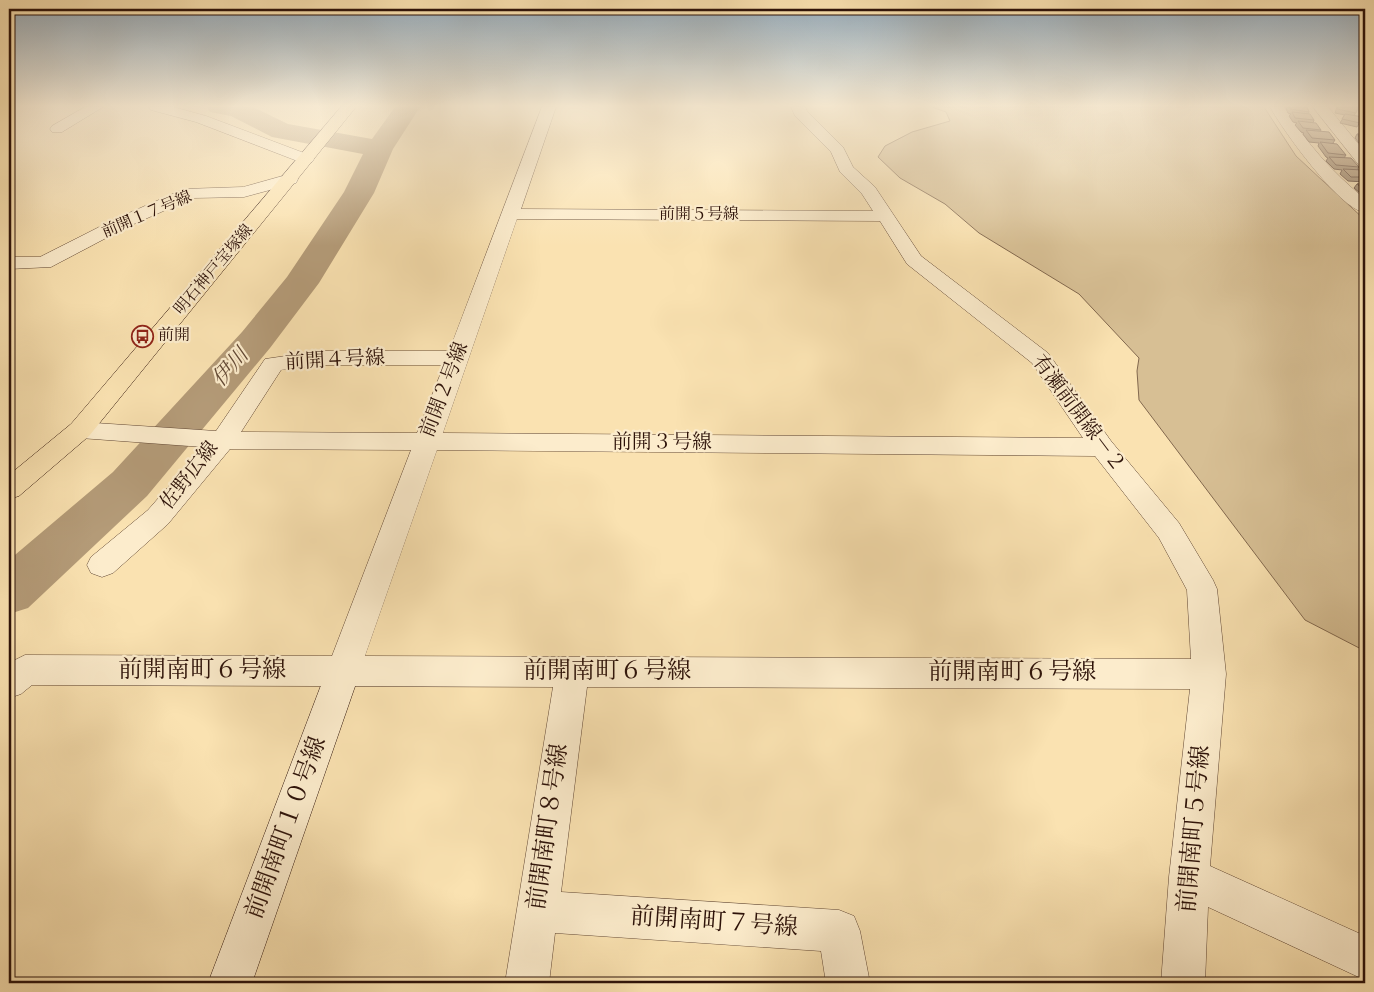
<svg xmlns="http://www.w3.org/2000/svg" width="1374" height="992" font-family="'Old Standard TT','Noto Serif JP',serif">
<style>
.green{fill:#d7bf94;stroke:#82684e}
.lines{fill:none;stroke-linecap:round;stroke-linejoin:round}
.river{fill:#b49b78;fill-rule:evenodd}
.street-casing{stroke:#604633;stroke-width:1}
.secondary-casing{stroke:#2d1209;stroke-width:1}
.primary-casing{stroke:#2d1209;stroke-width:1}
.street{fill:#fceccc;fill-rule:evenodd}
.secondary{fill:#fceccc;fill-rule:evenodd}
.primary{fill:#fae2b1;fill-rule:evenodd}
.wall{fill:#836c53;stroke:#2d1209}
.building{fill:#987e60;stroke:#2d1209}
.labels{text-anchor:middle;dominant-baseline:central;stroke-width:4.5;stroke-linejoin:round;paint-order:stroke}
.far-street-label{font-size:16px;fill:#2d1209;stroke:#fceccc}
.far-poi-label{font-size:16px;fill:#2d1209;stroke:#fceccc;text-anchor:start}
.street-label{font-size:20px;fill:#2d1209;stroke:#fceccc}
.water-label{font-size:21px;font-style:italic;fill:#634935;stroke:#fceccc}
.near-street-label{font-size:24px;fill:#2d1209;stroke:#fceccc}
</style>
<rect width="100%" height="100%" fill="#fae2b1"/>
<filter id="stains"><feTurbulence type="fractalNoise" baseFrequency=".004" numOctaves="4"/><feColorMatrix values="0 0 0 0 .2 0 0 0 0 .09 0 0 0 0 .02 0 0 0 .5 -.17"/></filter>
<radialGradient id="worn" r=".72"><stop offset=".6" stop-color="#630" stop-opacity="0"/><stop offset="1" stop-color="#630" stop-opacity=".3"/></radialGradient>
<path class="green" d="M932 107H1264L1296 156 1365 220V651L1305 620 1139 400 1137 371 1139 358 1079 294 979 233 945 204 900 178 878 157 885 146 912 132 950 121 946 112Z"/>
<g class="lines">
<path class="river" d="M207 107H253L288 124 372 139 395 107H420L393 149 374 193 319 283 270 348 147 496 28 608 9 614V560L113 472 242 332 287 277 344 192 363 154 272 137 231 116 210 112Z"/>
<defs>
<path id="street" d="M85 107H103L62 132H52L50 129 52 126Z
M149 107H173L206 116 312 156 314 159 312 162H300L196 122 151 110Z
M542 107H556L521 209 873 211 862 194 840 172 831 152 795 116 791 107H805L807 111 843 147 853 167 875 187 921 256 1048 353 1111 441 1179 523 1213 580 1217 589 1226 674 1210 866 1365 936V980L1208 907 1205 983H1161L1169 877 1190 689 587 687 561 892 839 910 854 916 860 931 870 983H826L821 951 555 933 549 983H505L553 687 32 685 21 694 9 698V663L25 655 332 656 411 450 230 449 168 524 113 573 102 577 91 573 87 565 91 557 148 510 203 447 80 438 71 436 67 430 71 424 80 422 216 431 265 359 320 351H449ZM517 219 880 221 907 264 1032 363 1083 438 443 433ZM320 365H444L417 433 241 432 281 370ZM437 450 1095 456 1159 538 1187 590 1191 659 365 656Z
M1270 107H1284C1306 143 1333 173 1365 199V213C1338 207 1284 132 1270 107Z
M1313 107H1328L1365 152V167L1359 165Z
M1353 107H1365V112L1355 110Z
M290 174 296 175 298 179 296 183 244 197 193 198 127 227 51 267 9 269V257H40L115 219 184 189 243 187Z"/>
<path id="secondary" d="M343 657 355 662 360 672 252 983H208L326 672 331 662Z"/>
<path id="primary" d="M341 107H356L89 436 19 496 9 499V475L71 424Z"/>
</defs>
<use href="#street" class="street-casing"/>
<use href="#secondary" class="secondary-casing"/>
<use href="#primary" class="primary-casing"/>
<use href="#street" class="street"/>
<use href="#secondary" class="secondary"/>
<use href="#primary" class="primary"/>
</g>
<path class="wall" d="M1286 107H1307L1309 112 1308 114 1314 120 1313 123 1321 130 1320 132 1335 140 1333 143 1346 155 1344 158 1359 167 1357 170 1365 172V182L1348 181 1340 174 1342 170 1334 169 1326 161 1328 158 1326 157 1318 146 1319 143 1309 142 1303 134 1304 133 1301 132 1295 125 1297 123 1293 122 1289 116 1291 114 1288 113 1286 108Z
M1337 107H1358L1354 116 1363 117 1357 127 1340 123 1345 115 1335 113Z
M1357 134 1365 135V144L1359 143 1355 138Z
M1357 184H1365V194H1361L1354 188Z"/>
<path class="building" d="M1289 107H1307L1309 112 1290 109Z
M1338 107H1358L1356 113 1337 109Z
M1292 112 1310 114 1314 120 1295 118Z
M1345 114 1363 117 1360 123 1342 119Z
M1298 121 1316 123 1321 130 1303 128Z
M1306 130 1329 132 1335 140 1312 138Z
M1357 134 1365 135V140L1361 139Z
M1320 142 1337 144 1346 155 1328 153Z
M1329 157 1351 158 1359 167 1336 165Z
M1343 169 1363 170 1365 172V177H1351Z
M1357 184H1365V190H1364Z"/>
<linearGradient id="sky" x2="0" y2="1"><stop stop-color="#93aabb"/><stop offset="0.43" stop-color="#fdf2dc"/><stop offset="1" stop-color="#fdf2dc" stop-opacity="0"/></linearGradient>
<rect width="1374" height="246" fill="url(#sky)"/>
<defs>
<symbol id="bus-ring" viewBox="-11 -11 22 22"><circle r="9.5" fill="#fceccc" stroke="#8f2418" stroke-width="1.5"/><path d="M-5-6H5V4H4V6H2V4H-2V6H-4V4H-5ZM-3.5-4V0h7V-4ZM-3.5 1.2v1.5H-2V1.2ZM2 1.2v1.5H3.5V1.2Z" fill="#8f2418"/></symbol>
</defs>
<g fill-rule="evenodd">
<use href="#bus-ring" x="130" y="324" width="25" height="25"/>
</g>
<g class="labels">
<g class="far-street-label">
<text transform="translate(147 215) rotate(-23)">前開１７号線</text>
<text x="699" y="215">前開５号線</text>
<text transform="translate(214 270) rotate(-50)">明石神戸宝塚線</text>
</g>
<g class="far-poi-label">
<text x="158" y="336">前開</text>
</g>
<g class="street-label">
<text transform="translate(335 361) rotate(-3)">前開４号線</text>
<text transform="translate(445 390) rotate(-69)">前開２号線</text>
<text transform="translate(1078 414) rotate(53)">有瀬前開線－２</text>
<text x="662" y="443">前開３号線</text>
<text transform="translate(190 476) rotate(-52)">佐野広線</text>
</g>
<g class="water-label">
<text transform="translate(231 368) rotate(-49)">伊川</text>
</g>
<g class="near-street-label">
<text x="202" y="671">前開南町６号線</text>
<text x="607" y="672">前開南町６号線</text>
<text x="1012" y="673">前開南町６号線</text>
<text transform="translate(549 827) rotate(-82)">前開南町８号線</text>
<text transform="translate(287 828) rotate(-70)">前開南町１０号線</text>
<text transform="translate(1195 829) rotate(-85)">前開南町５号線</text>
<text transform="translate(714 923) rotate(4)">前開南町７号線</text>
</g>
</g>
<rect width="1374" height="992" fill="none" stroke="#fae2b1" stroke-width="30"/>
<rect x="10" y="10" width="1354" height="972" fill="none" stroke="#2d1209" stroke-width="2.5"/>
<rect x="15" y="15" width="1344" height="962" fill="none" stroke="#2d1209"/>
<rect width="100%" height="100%" filter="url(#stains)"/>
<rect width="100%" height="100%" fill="url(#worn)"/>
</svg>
